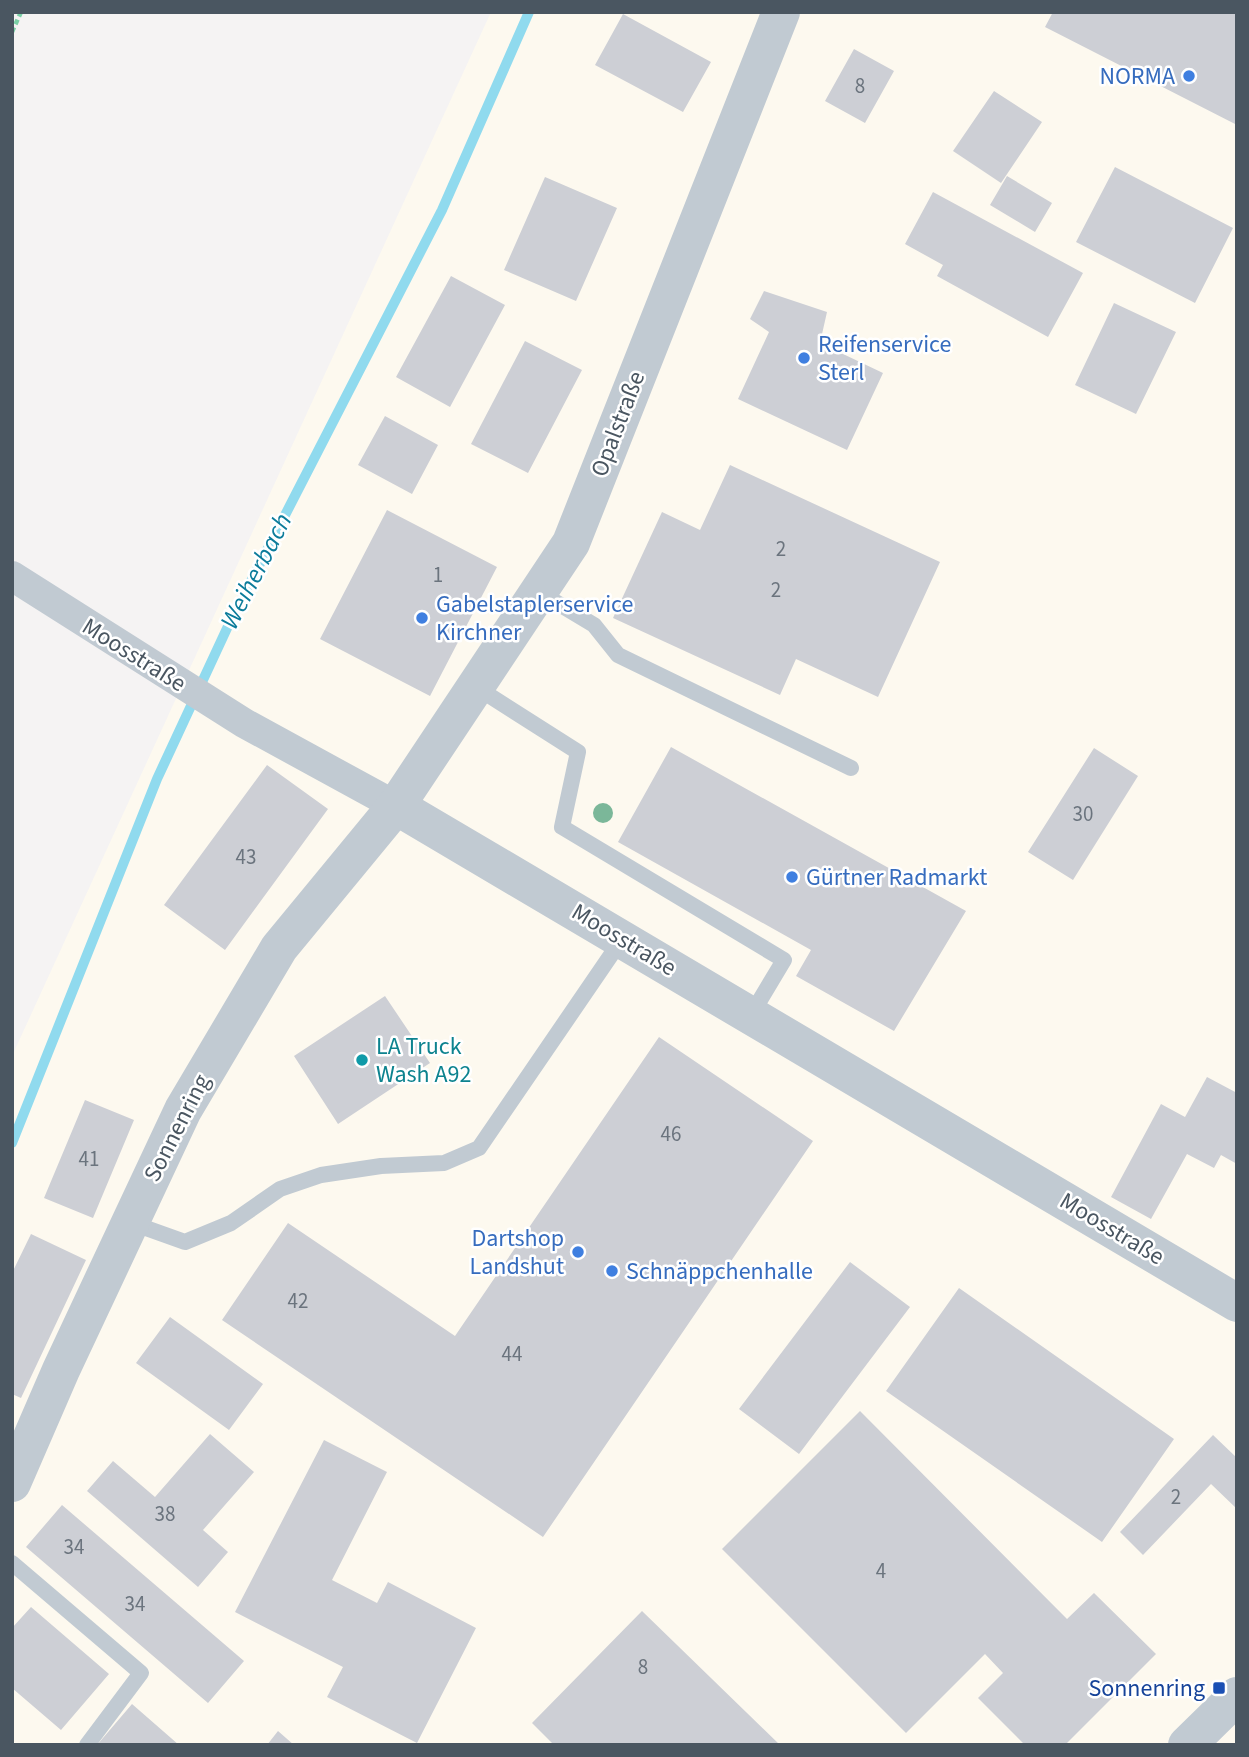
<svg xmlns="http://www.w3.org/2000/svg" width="1249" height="1757" font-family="'Source Sans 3',sans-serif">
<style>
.commercial{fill:#fdf9ef}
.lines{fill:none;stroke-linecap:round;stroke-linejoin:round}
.stream{stroke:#90daee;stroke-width:10}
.building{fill:#cdcfd5}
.path{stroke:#7ad0a6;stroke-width:4.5;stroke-dasharray:5 3.5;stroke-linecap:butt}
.service{stroke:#c1cad2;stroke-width:16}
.minor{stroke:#c1cad2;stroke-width:30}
.tertiary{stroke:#c1cad2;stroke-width:38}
.tree{fill:#7bb799}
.shop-dot{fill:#3f7fe0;stroke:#fff;stroke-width:2.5}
.culture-dot{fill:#0f9aa8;stroke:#fff;stroke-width:2.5}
.transit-dot{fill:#1a4fb4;stroke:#fff;stroke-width:2.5}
.labels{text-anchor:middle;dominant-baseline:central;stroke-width:5;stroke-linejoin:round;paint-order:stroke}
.number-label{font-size:21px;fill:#6b747e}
.shop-label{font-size:24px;fill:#366cbe;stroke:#fff;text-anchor:start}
.street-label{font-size:24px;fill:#4a5661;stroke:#fff}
.culture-label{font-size:24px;fill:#0d838f;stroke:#fff;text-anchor:start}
.transit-label{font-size:24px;fill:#164399;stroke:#fff;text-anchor:end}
.water-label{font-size:26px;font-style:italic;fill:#0c7c9b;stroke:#fff}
</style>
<rect width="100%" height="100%" fill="#f5f3f3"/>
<path class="commercial" d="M491 12H1237V1745H12V1056Z"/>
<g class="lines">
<path class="stream" d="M12 1143 157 779 229 624 442 210 529 12"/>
</g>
<path class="building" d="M1053 12H1237V125L1045 27Z
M623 14 711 62 683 112 595 65Z
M854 49 894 71 865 123 825 101Z
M994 91 1042 122 1001 183 953 151Z
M1115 167 1233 228 1195 303 1076 242Z
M1007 176 1052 203 1035 232 990 205Z
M545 177 617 208 576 301 504 270Z
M933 192 1083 273 1048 337 937 276 943 265 905 244Z
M451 276 505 305 450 407 396 377Z
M764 291 827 312 820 343 883 373 847 450 738 399 769 332 750 319Z
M1114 303 1176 332 1136 414 1075 385Z
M525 341 582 370 528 473 471 444Z
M385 416 438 445 412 494 358 465Z
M730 465 940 562 878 697 796 659 780 695 613 618 662 512 700 530Z
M387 510 497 567 430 696 320 639Z
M671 747 966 911 894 1031 796 976 811 950 618 842Z
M1094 748 1138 776 1073 880 1028 852Z
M267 765 328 809 225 950 164 905Z
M385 996 430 1063 338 1124 294 1056Z
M659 1037 813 1141 543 1537 222 1320 288 1223 455 1336Z
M1207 1077 1237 1093V1164L1221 1155 1214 1168 1187 1154 1151 1219 1111 1197 1161 1104 1185 1117Z
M85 1100 134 1120 93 1218 44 1198Z
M31 1234 86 1260 21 1398 12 1394V1273Z
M850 1262 910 1307 799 1454 739 1409Z
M959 1288 1174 1439 1102 1542 886 1391Z
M170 1317 263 1384 229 1430 136 1363Z
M860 1411 1067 1619 1094 1593 1156 1654 1065 1745H1025L978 1698 1003 1673 985 1654 906 1733 722 1549Z
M210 1434 254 1472 203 1530 228 1552 198 1587 87 1491 113 1461 155 1497Z
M1213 1435 1237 1458V1509L1211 1484 1143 1555 1120 1532Z
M324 1440 387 1472 332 1580 377 1603 388 1582 476 1628 417 1743 327 1697 343 1667 235 1612Z
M62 1505 244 1661 208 1703 26 1547Z
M31 1607 109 1674 61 1730 12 1688V1628Z
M642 1611 780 1745H554L532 1723Z
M132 1704 179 1745H97Z
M278 1731 294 1745H267Z"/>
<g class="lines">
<path class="path" d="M12 32 21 12"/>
<path class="service" d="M539 592 594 625 618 655 851 768
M476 687 578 752 562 827 784 960 751 1015
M129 1222 185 1242 231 1223 280 1189 321 1175 381 1166 444 1163 479 1148 622 939
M12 1563 141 1673 87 1745"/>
<path class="minor" d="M12 576 244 723 396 806"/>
<path class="tertiary" d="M396 806 1237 1303
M12 1483 61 1370 183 1110 279 948 396 806 571 543 781 12
M1187 1745 1237 1696"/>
</g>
<circle class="tree" cx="603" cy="813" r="10"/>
<g class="shop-dot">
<circle cx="1189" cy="76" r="7"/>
<circle cx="804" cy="358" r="7"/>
<circle cx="422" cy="618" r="7"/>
<circle cx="792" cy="877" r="7"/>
<circle cx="578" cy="1252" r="7"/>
<circle cx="612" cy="1271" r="7"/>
</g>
<circle class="culture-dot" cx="362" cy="1060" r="7"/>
<rect class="transit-dot" x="1212" y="1681" width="14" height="14" rx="3.5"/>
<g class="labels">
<g class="number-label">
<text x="860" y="86">8</text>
<text x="781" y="549">2</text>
<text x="438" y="575">1</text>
<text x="776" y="590">2</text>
<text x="1083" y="814">30</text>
<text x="246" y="857">43</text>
<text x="671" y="1134">46</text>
<text x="89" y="1159">41</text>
<text x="298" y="1301">42</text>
<text x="512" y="1354">44</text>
<text x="1176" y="1497">2</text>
<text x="165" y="1514">38</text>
<text x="74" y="1547">34</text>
<text x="881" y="1571">4</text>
<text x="135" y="1604">34</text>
<text x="643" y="1667">8</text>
</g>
<g class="shop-label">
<text x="1175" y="76" text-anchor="end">NORMA</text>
<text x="818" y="344">Reifenservice<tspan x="818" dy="28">Sterl</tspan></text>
<text x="436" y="604">Gabelstaplerservice<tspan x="436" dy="28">Kirchner</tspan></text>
<text x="806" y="877">Gürtner Radmarkt</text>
<text x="564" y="1238" text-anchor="end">Dartshop<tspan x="564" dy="28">Landshut</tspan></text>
<text x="626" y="1271">Schnäppchenhalle</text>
</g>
<g class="street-label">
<text transform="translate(618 424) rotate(-69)">Opalstraße</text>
<text transform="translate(134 655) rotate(32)">Moosstraße</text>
<text transform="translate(624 940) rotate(31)">Moosstraße</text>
<text transform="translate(177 1128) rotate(-63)">Sonnenring</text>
<text transform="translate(1112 1229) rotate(31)">Moosstraße</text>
</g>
<g class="culture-label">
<text x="376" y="1046">LA Truck<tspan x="376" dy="28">Wash A92</tspan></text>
</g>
<g class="transit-label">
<text x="1205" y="1688">Sonnenring</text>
</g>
<g class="water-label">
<text transform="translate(256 571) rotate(-63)">Weiherbach</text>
</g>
</g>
<rect width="1249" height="1757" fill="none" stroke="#4a5661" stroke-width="28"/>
</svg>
